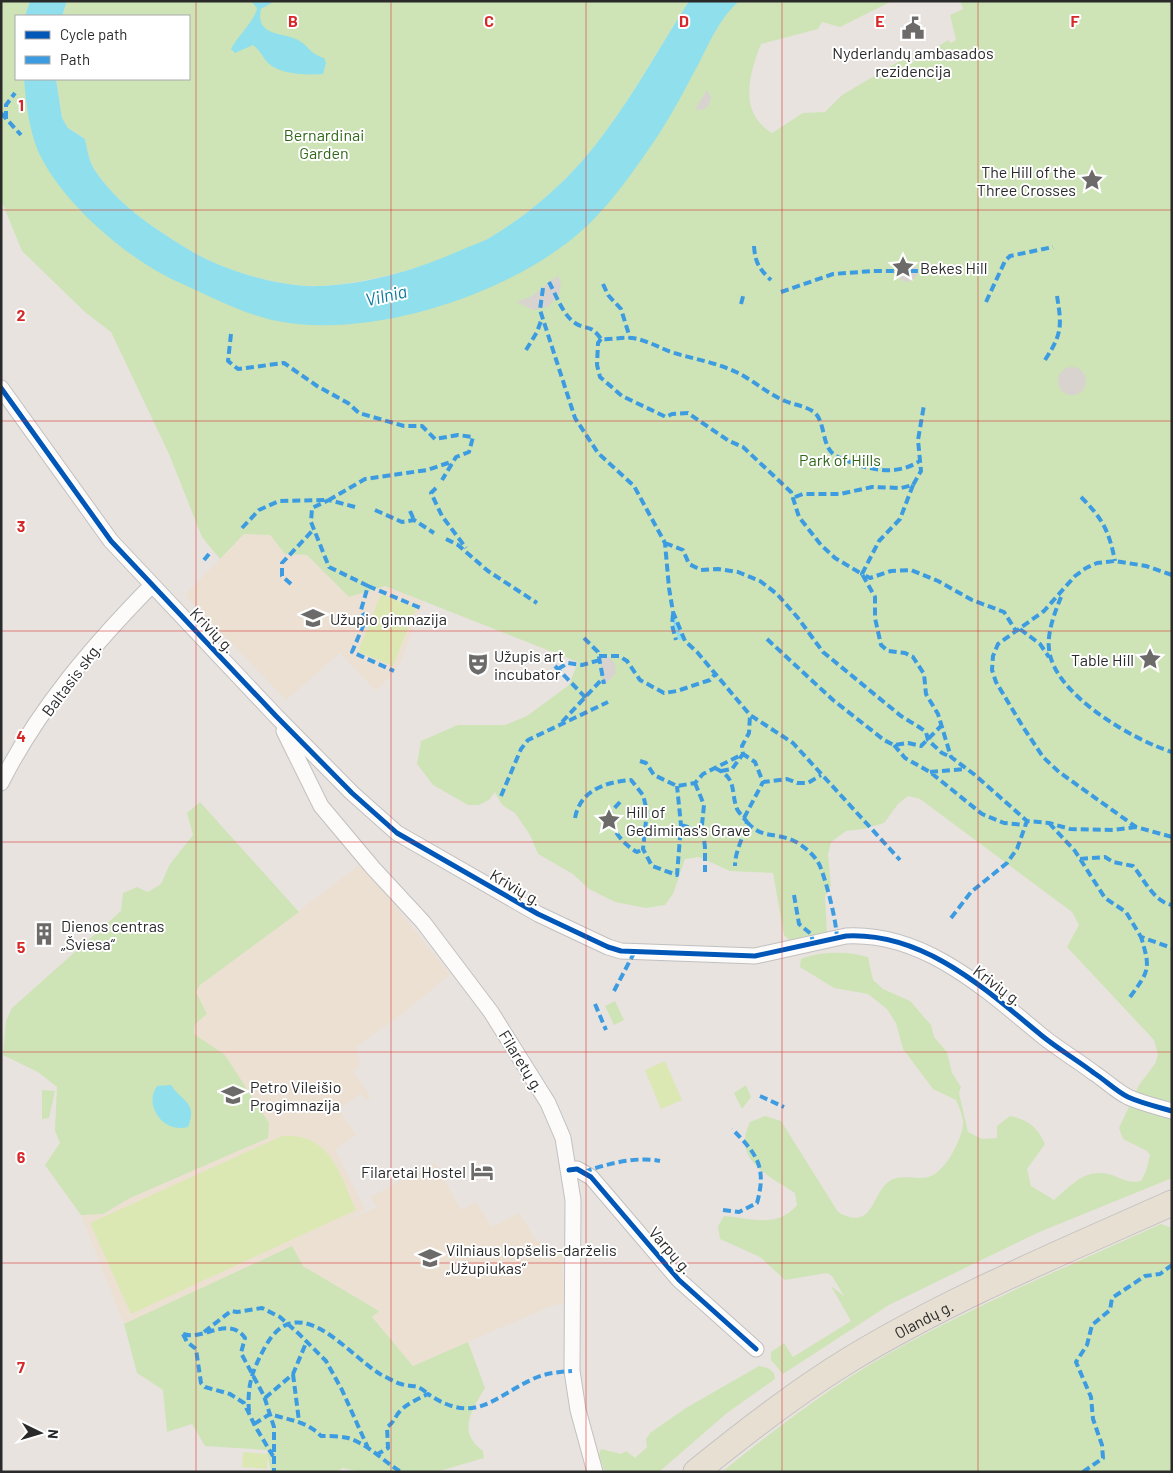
<svg xmlns="http://www.w3.org/2000/svg" width="1173" height="1473" font-family="Barlow,sans-serif">
<style>
.education{fill:#ece0d3}
.green{fill:#cee4b6}
.pitch{fill:#dbe8b4}
.plaza{fill:#d8d3cf}
.water{fill:#90dfec}
.lines{fill:none;stroke-linecap:round;stroke-linejoin:round}
.stream{stroke:#90dfec;stroke-width:4}
.street-casing{stroke:#c1c0c1;stroke-width:17}
.primary-casing{stroke:#c4c2c1;stroke-width:27}
.street{stroke:#fcfbfa;stroke-width:15}
.primary{stroke:#e7e0d2;stroke-width:25}
.quiet{stroke:#3d9ce1;stroke-width:4;stroke-dasharray:8 4;stroke-linecap:butt}
.cycleway-casing{stroke:#fff;stroke-width:8}
.cycleway{stroke:#0057b8;stroke-width:5}
.grid{fill:none;stroke:#d62828;stroke-width:1;stroke-opacity:0.55}
.labels{text-anchor:middle;dominant-baseline:central;stroke-width:4;stroke-linejoin:round;paint-order:stroke}
.poi-label{font-size:16px;fill:#2a2a2a;stroke:#fff;text-anchor:start}
.park-label{font-size:16px;fill:#316818;stroke:#fff}
.street-label{font-size:16px;fill:#2a2a2a;stroke:#fff}
.water-label{font-size:18px;font-style:italic;fill:#097b9e;stroke:#fff}
.grid-label{font-size:16px;text-anchor:middle;font-weight:bold;fill:#d62828;stroke:#fff;stroke-width:4;stroke-linejoin:round;paint-order:stroke}
</style>
<rect width="100%" height="100%" fill="#e8e3df"/>
<path class="education" d="M244 534 270 535 285 554 307 555 349 597 385 586 424 602 401 661 390 677 376 691 340 653 286 700 185 595Z
M361 864 450 974 405 1012 356 1047 360 1066 353 1071 371 1097 366 1100 361 1094 339 1109 356 1135 335 1150 365 1210 337 1225 377 1207 370 1197 435 1163 461 1210 476 1202 492 1227 519 1213 537 1241 562 1251 564 1303 551 1306 413 1366 371 1317 379 1311 303 1266 161 1308 124 1324 81 1215 45 1165 60 1143 196 992 200 985Z"/>
<path class="green" d="M1 1H30L25 16H16V79H24L28 112 38 150 222 302 502 281 550 253 729 9 739 1H892L840 27 822 22 818 29 761 44C749 75 738 112 772 133L803 113 825 112 842 95 908 56 912 63 948 40 951 43 956 40 950 15 963 9 960 1H1172V1178L1037 1233 889 1305 783 1374 771 1360V1352L784 1343 793 1357 851 1321 831 1286 844 1296 832 1276 827 1273 785 1280 760 1257 720 1239 718 1226 724 1216C751 1218 777 1229 797 1205L795 1193C769 1176 731 1160 750 1122L765 1116 781 1121 838 1212C875 1233 871 1191 891 1180 902 1174 915 1180 928 1177 944 1174 961 1141 963 1125 964 1118 959 1107 956 1100L933 1089 903 1049 896 1023 887 1009 868 994 834 988 800 967 801 959C820 951 848 951 868 957L873 980 883 989 910 1001 931 1025 934 1037 947 1052 952 1073 961 1087 959 1093 968 1132 982 1139 997 1138V1126L1010 1116C1029 1120 1037 1127 1045 1144L1027 1169 1031 1186 1054 1200C1074 1183 1087 1166 1115 1176 1124 1180 1130 1183 1141 1181L1146 1171 1150 1155 1147 1151 1123 1139 1119 1128 1139 1085 1155 1064 1158 1055 1154 1040 1067 947 1079 925 1072 912 920 799 908 796 898 804 884 823 863 829 846 831 831 842 828 855 831 886 825 896 827 934 823 938 789 940 784 935 773 873 730 871 699 857 685 859 673 894 665 905 646 908 615 902 589 889 573 874 538 854 530 835 515 813 502 805 495 792 489 800 479 805H468L433 785 417 764 421 741 458 725H505L527 716 569 685 578 662 385 586 349 597 307 555 285 554 270 535 244 534 220 559 202 537 169 454 111 332 86 313 22 251 1 200Z
M67 1H689C652 59 618 124 571 173 548 197 522 218 494 235 453 261 370 284 321 286 280 288 221 270 186 248 152 227 116 203 94 169 89 161 87 148 85 139L68 128 62 118 56 79H189V16H62Z
M200 802 299 912 200 985 196 992 207 1014 195 1024 194 1034 225 1055 269 1123 268 1138 130 1198 103 1214 81 1215 45 1165 60 1143 55 1131 57 1087 38 1072 3 1055 6 1021 12 1008 121 911 123 893 137 887 148 892 161 884 170 864 193 835 187 813Z
M615 1001 624 1020 614 1025 605 1006Z
M746 1085 751 1097 742 1109 734 1093Z
M42 1090 55 1091 49 1118 42 1119Z
M1161 1224 1172 1228V1472H722C780 1425 839 1380 904 1345 987 1300 1075 1263 1161 1224Z
M292 1246 303 1266 379 1311 372 1317 413 1366 468 1342 485 1388C471 1411 457 1432 483 1451L484 1458 436 1472H361L343 1468 336 1472H271L267 1450 205 1446 192 1424 167 1432 163 1390 137 1373 124 1324Z
M759 1366 768 1368 774 1373 775 1379 727 1413 659 1472H605L599 1455 601 1449 621 1454 626 1451 635 1458 647 1447 646 1439 650 1433 686 1408Z"/>
<path class="pitch" d="M381 594 416 608 393 666 358 652Z
M665 1061 682 1100 661 1109 645 1070Z
M282 1136C331 1133 339 1173 356 1210L131 1314 90 1223Z
M243 1452 268 1454 267 1469 242 1467Z"/>
<path class="plaza" d="M707 90 711 97 709 105 703 110 695 109Z
M897 272a10 10 0 1 1 20 0a10 10 0 1 1-20 0Z
M558 275 561 285 559 294 548 307 533 310 517 302 532 296Z
M1058 381a14 14 0 1 1 28 0a14 14 0 1 1-28 0Z
M599 656 609 657 615 664 616 673 607 683 604 684Z"/>
<path class="water" d="M30 1H67L62 16H25Z
M251 1H275L261 9C255 37 283 32 298 40 309 46 310 54 324 58L326 63 323 74C307 75 281 75 268 63 262 57 260 50 253 45L235 53 231 49C237 37 256 19 257 8Z
M689 1H739C720 18 710 41 699 63 685 89 672 115 655 140 635 169 614 200 588 225 517 293 369 342 272 320 239 312 207 295 176 281 126 258 61 202 38 151 29 129 26 103 24 79H56L62 118 68 128 85 139C87 148 89 161 94 169 116 203 152 227 186 248 221 270 280 288 321 286 371 284 421 268 466 248 475 244 486 241 494 235 522 218 548 197 571 173 618 124 652 59 689 1Z
M171 1085C182 1102 198 1102 188 1127 164 1134 143 1106 157 1086Z"/>
<g class="lines">
<path class="stream" d="M674 619 680 638"/>
<defs>
<path id="street" d="M1 388 111 541 276 716 352 793 397 833 538 914 608 947 621 951 755 956 846 936C924 932 985 989 1041 1035 1058 1049 1077 1060 1094 1073 1105 1080 1116 1091 1128 1097 1141 1103 1158 1107 1172 1111
M284 731 321 806 373 868 423 922 491 1012 548 1103 563 1138 573 1200 572 1371 578 1410 595 1472
M1 783C38 709 94 644 152 585
M569 1170 577 1169 591 1177 679 1280 756 1349"/>
<g id="primary">
<path id="s1" d="M696 1472C745 1432 795 1393 849 1360 951 1298 1063 1252 1172 1203"/>
</g>
</defs>
<use href="#street" class="street-casing"/>
<use href="#primary" class="primary-casing"/>
<use href="#street" class="street"/>
<use href="#primary" class="primary"/>
<path class="quiet" d="M1 113 21 135
M6 119V105L15 93
M754 246C755 262 759 269 771 280
M549 282C556 295 563 315 575 323 587 331 590 323 601 339 611 340 622 337 632 338 646 340 658 347 671 352 693 359 715 362 736 372 753 380 768 394 785 401 795 405 805 406 814 412 827 423 820 449 838 457 865 469 896 478 921 460
M603 284 608 295 621 309 630 338
M543 288 540 310 575 418 598 453 634 486 665 543 669 588 673 612 685 641 697 652 750 715 793 743 900 860
M781 292 833 274 873 271H921
M986 302 1005 261 1010 256 1053 247
M741 304 744 293
M231 334 228 361 238 369 284 363 317 386 348 403 359 413 404 426H422L435 439 458 435 473 437 469 452 456 457 442 480
M601 339 598 343 597 365 600 377 622 396 666 417 672 414 688 413 729 441 743 447 791 492 799 517 821 545 835 558 862 574 875 597V618L881 645 888 651 905 653 913 657 924 674 926 694 938 714 951 757 975 775 1027 821 1049 823 1070 829 1113 830 1136 827
M526 350 537 332 542 318
M1045 360C1062 334 1062 326 1057 296
M913 485 900 519 879 541 862 574 870 578 891 571 911 570 938 581 972 600 1004 612 1016 631
M436 488 431 493 442 516 466 548
M795 497 803 494H840L872 487 901 488 913 485 921 471 918 440 924 405
M1081 497C1103 519 1109 531 1115 561
M355 507 329 500 312 508 311 522 329 567 368 586 361 610 366 619 352 652 394 671
M375 510 402 522 414 520 434 533
M410 511 414 520
M242 528 259 510 279 501 329 500 365 479 427 470 451 462
M446 539 458 545 488 571 537 603
M665 543 683 550 689 564 701 570 718 569 738 572 760 581 777 594 798 618 823 652 901 716 919 727 926 732 928 740 942 753 951 757
M204 560 209 554
M1172 575 1146 566 1115 561 1097 563 1086 568 1075 576 1044 611 998 644 993 656 992 670 996 682 1023 727 1043 757 1059 772 1136 827 1172 837
M291 584 282 576V563L314 529
M368 586 423 609
M1061 597C1055 612 1047 632 1049 649 1053 694 1133 740 1172 752
M673 614 672 625 676 640
M1020 629 1040 644 1049 657
M584 638 598 652 604 684
M767 639 833 700 884 740 894 745 908 743 921 746 941 726
M599 656H619L627 661 640 680 664 693 677 691 710 680 715 674
M555 666 586 698
M558 669 568 663 582 665 600 660
M562 722 603 678
M894 745 905 758 930 772 982 814 1004 823 1025 825
M640 761 646 763 654 775 677 786 695 783 703 774 743 754 755 762 763 782 787 779 797 783H808L821 775
M715 768C738 779 730 790 737 809 739 813 744 818 747 822 744 837 735 850 735 866
M721 771 732 769 743 754 742 746 749 733 750 715
M930 772 966 769
M695 783 704 805 702 825 705 847V872
M501 796 521 749 528 740 608 702
M620 802 610 813C608 827 625 846 637 852L643 849
M575 818C580 790 606 782 631 780L643 795 647 811 643 849 652 866 677 875 681 825 677 786
M744 818 763 782
M747 822C762 839 773 832 792 840 802 844 816 856 820 866 827 884 836 919 837 938
M1049 823 1075 851 1105 898 1126 912 1141 937 1172 948
M681 825 703 831
M1080 859 1105 857 1113 862 1133 866C1144 879 1154 902 1172 905
M794 895 799 924 811 934 813 942
M951 918 971 892 1007 863 1017 849 1027 821
M614 991 634 953
M1130 997C1149 971 1151 969 1141 937
M595 1004 606 1030
M760 1096 784 1107
M584 1172C605 1164 638 1156 660 1161
M723 1210 739 1212 757 1203C767 1167 757 1154 732 1129
M204 1332 231 1311 237 1312 262 1308 280 1317 299 1334 326 1361 342 1390 368 1448
M183 1334C203 1341 229 1315 245 1338L241 1353 264 1396 274 1427V1472
M183 1334 187 1342 196 1349 201 1383 205 1387 230 1394 244 1403 255 1426 273 1456
M293 1374 299 1421
M265 1398 293 1374 306 1343
M249 1412C247 1385 252 1371 265 1347 298 1287 346 1353 380 1374 386 1377 394 1382 401 1384 414 1388 416 1383 428 1394
M254 1424 270 1414C288 1420 307 1421 321 1436 329 1436 340 1436 348 1438 368 1444 383 1461 401 1472
M376 1455 388 1448 387 1427C393 1423 393 1421 397 1415 403 1405 418 1399 428 1394 474 1425 491 1399 531 1380 544 1373 558 1372 572 1371
M1083 1472 1103 1458 1102 1445 1093 1419 1091 1397 1076 1362 1087 1345 1092 1325 1110 1310 1112 1298 1145 1276 1160 1274 1172 1265"/>
<defs>
<path id="cycleway" d="M1 388 111 541 276 716 352 793 397 833 538 914 608 947 621 951 755 956 846 936C924 932 985 989 1041 1035 1058 1049 1077 1060 1094 1073 1105 1080 1116 1091 1128 1097 1141 1103 1158 1107 1172 1111
M569 1170 577 1169 591 1177 679 1280 756 1349"/>
</defs>
<use href="#cycleway" class="cycleway-casing"/>
<use href="#cycleway" class="cycleway"/>
</g>
<path class="grid" d="M196 1V1472M391 1V1472M586 1V1472M782 1V1472M978 1V1472M1 210H1172M1 421H1172M1 631H1172M1 842H1172M1 1052H1172M1 1263H1172"/>
<defs>
<symbol id="civic-bare" viewBox="-9 -9 18 18"><path d="M-.6-6.5H3V-4.5H.6V-3L4-1V1h2V6H-6V1h2V-1L-.6-3ZM-1.2 2.5V6h2.4V2.5Z" fill="#6c6b69" stroke="#fff" stroke-width="2.5" paint-order="stroke"/></symbol>
<symbol id="sight-bare" viewBox="-9 -9 18 18"><path d="M0-6L1.8-2.2L6-1.7L2.9 1.2L3.7 5.4L0 3.3L-3.7 5.4L-2.9 1.2L-6-1.7L-1.8-2.2Z" fill="#6c6b69" stroke="#fff" stroke-width="2.5" paint-order="stroke"/></symbol>
<symbol id="school-bare" viewBox="-9 -9 18 18"><path d="M0-5L7-2L0 1L-7-2ZM-4 1L0 2.5L4 1V4Q0 6-4 4Z" fill="#6c6b69" stroke="#fff" stroke-width="2.5" paint-order="stroke"/></symbol>
<symbol id="theatre-bare" viewBox="-9 -9 18 18"><path d="M-5-5.5Q0-4 5-5.5V0Q5 5 0 6Q-5 5-5 0ZM-3.3-2.5H-1v1.5H-3.3ZM1-2.5H3.3v1.5H1ZM-2.8 1Q0 5.5 2.8 1Z" fill="#6c6b69" stroke="#fff" stroke-width="2.5" paint-order="stroke"/></symbol>
<symbol id="building-bare" viewBox="-9 -9 18 18"><path d="M-4-6H4V6H1V3H-1V6H-4ZM-2.5-4.3h1.7v1.8h-1.7ZM.8-4.3h1.7v1.8H.8ZM-2.5-1h1.7V.8h-1.7ZM.8-1h1.7V.8H.8Z" fill="#6c6b69" stroke="#fff" stroke-width="2.5" paint-order="stroke"/></symbol>
<symbol id="hotel-bare" viewBox="-9 -9 18 18"><path d="M-6-4.5h1.5V1H6V5H4.5V3h-9V5H-6ZM-4 0a1.8 1.8 0 1 1 3.6 0ZM.5 0V-2.5h3Q6-2.5 6 0Z" fill="#6c6b69" stroke="#fff" stroke-width="2.5" paint-order="stroke"/></symbol>
</defs>
<g fill-rule="evenodd">
<use href="#civic-bare" x="897" y="12" width="32" height="32"/>
<use href="#sight-bare" x="1076" y="164" width="32" height="32"/>
<use href="#sight-bare" x="887" y="251" width="32" height="32"/>
<use href="#school-bare" x="297" y="602" width="32" height="32"/>
<use href="#sight-bare" x="1134" y="643" width="32" height="32"/>
<use href="#theatre-bare" x="462" y="648" width="32" height="32"/>
<use href="#sight-bare" x="593" y="804" width="32" height="32"/>
<use href="#building-bare" x="28" y="918" width="32" height="32"/>
<use href="#school-bare" x="217" y="1079" width="32" height="32"/>
<use href="#hotel-bare" x="466" y="1155" width="32" height="32"/>
<use href="#school-bare" x="414" y="1242" width="32" height="32"/>
</g>
<g class="labels">
<g class="poi-label">
<text x="913" y="52" text-anchor="middle">Nyderlandų ambasados<tspan x="913" dy="18">rezidencija</tspan></text>
<text x="1076" y="171" text-anchor="end">The Hill of the<tspan x="1076" dy="18">Three Crosses</tspan></text>
<text x="920" y="267">Bekes Hill</text>
<text x="330" y="618">Užupio gimnazija</text>
<text x="494" y="655">Užupis art<tspan x="494" dy="18">incubator</tspan></text>
<text x="1134" y="659" text-anchor="end">Table Hill</text>
<text x="626" y="811">Hill of<tspan x="626" dy="18">Gediminas's Grave</tspan></text>
<text x="61" y="925">Dienos centras<tspan x="61" dy="18">„Šviesa“</tspan></text>
<text x="250" y="1086">Petro Vileišio<tspan x="250" dy="18">Progimnazija</tspan></text>
<text x="466" y="1171" text-anchor="end">Filaretai Hostel</text>
<text x="446" y="1249">Vilniaus lopšelis-darželis<tspan x="446" dy="18">„Užupiukas“</tspan></text>
</g>
<g class="park-label">
<text x="324" y="134">Bernardinai<tspan x="324" dy="18">Garden</tspan></text>
<text x="840" y="459">Park of Hills</text>
</g>
<g class="street-label">
<text transform="translate(213 630) rotate(46)">Krivių g.</text>
<text transform="translate(71 679) rotate(-53)">Baltasis skg.</text>
<text transform="translate(516 887) rotate(30)">Krivių g.</text>
<text transform="translate(998 985) rotate(37)">Krivių g.</text>
<text transform="translate(522 1061) rotate(58)">Filaretų g.</text>
<text transform="translate(671 1250) rotate(49)">Varpų g.</text>
<text stroke="none"><textPath href="#s1" startOffset="275">Olandų g.</textPath></text>
</g>
<g class="water-label">
<text transform="translate(386 295) rotate(-13)">Vilnia</text>
</g>
</g>
<g class="grid-label">
<text x="293" y="27">B</text>
<text x="489" y="27">C</text>
<text x="684" y="27">D</text>
<text x="880" y="27">E</text>
<text x="1075" y="27">F</text>
<text x="21" y="111">1</text>
<text x="21" y="321">2</text>
<text x="21" y="532">3</text>
<text x="21" y="742">4</text>
<text x="21" y="953">5</text>
<text x="21" y="1163">6</text>
<text x="21" y="1373">7</text>
</g>
<rect width="1173" height="1473" fill="none" stroke="#2a2a2a" stroke-width="5"/>
<rect x="15" y="15" width="175" height="65" fill="#ffffff" stroke="#aaaaaa"/>
<rect x="25" y="31" width="25" height="8" fill="#0057b8" stroke="#aaaaaa"/>
<text x="60" y="40" font-size="15" fill="#2a2a2a">Cycle path</text>
<rect x="25" y="56" width="25" height="8" fill="#3d9ce1" stroke="#aaaaaa"/>
<text x="60" y="65" font-size="15" fill="#2a2a2a">Path</text>
<g transform="translate(40 1433) rotate(95)" stroke="#ffffff" stroke-width="4" paint-order="stroke">
<path d="M0-4L9 19L0 12L-9 19Z" fill="#2a2a2a"/>
<text y="-8" font-size="14" font-weight="bold" text-anchor="middle" fill="#2a2a2a">N</text>
</g>
</svg>
